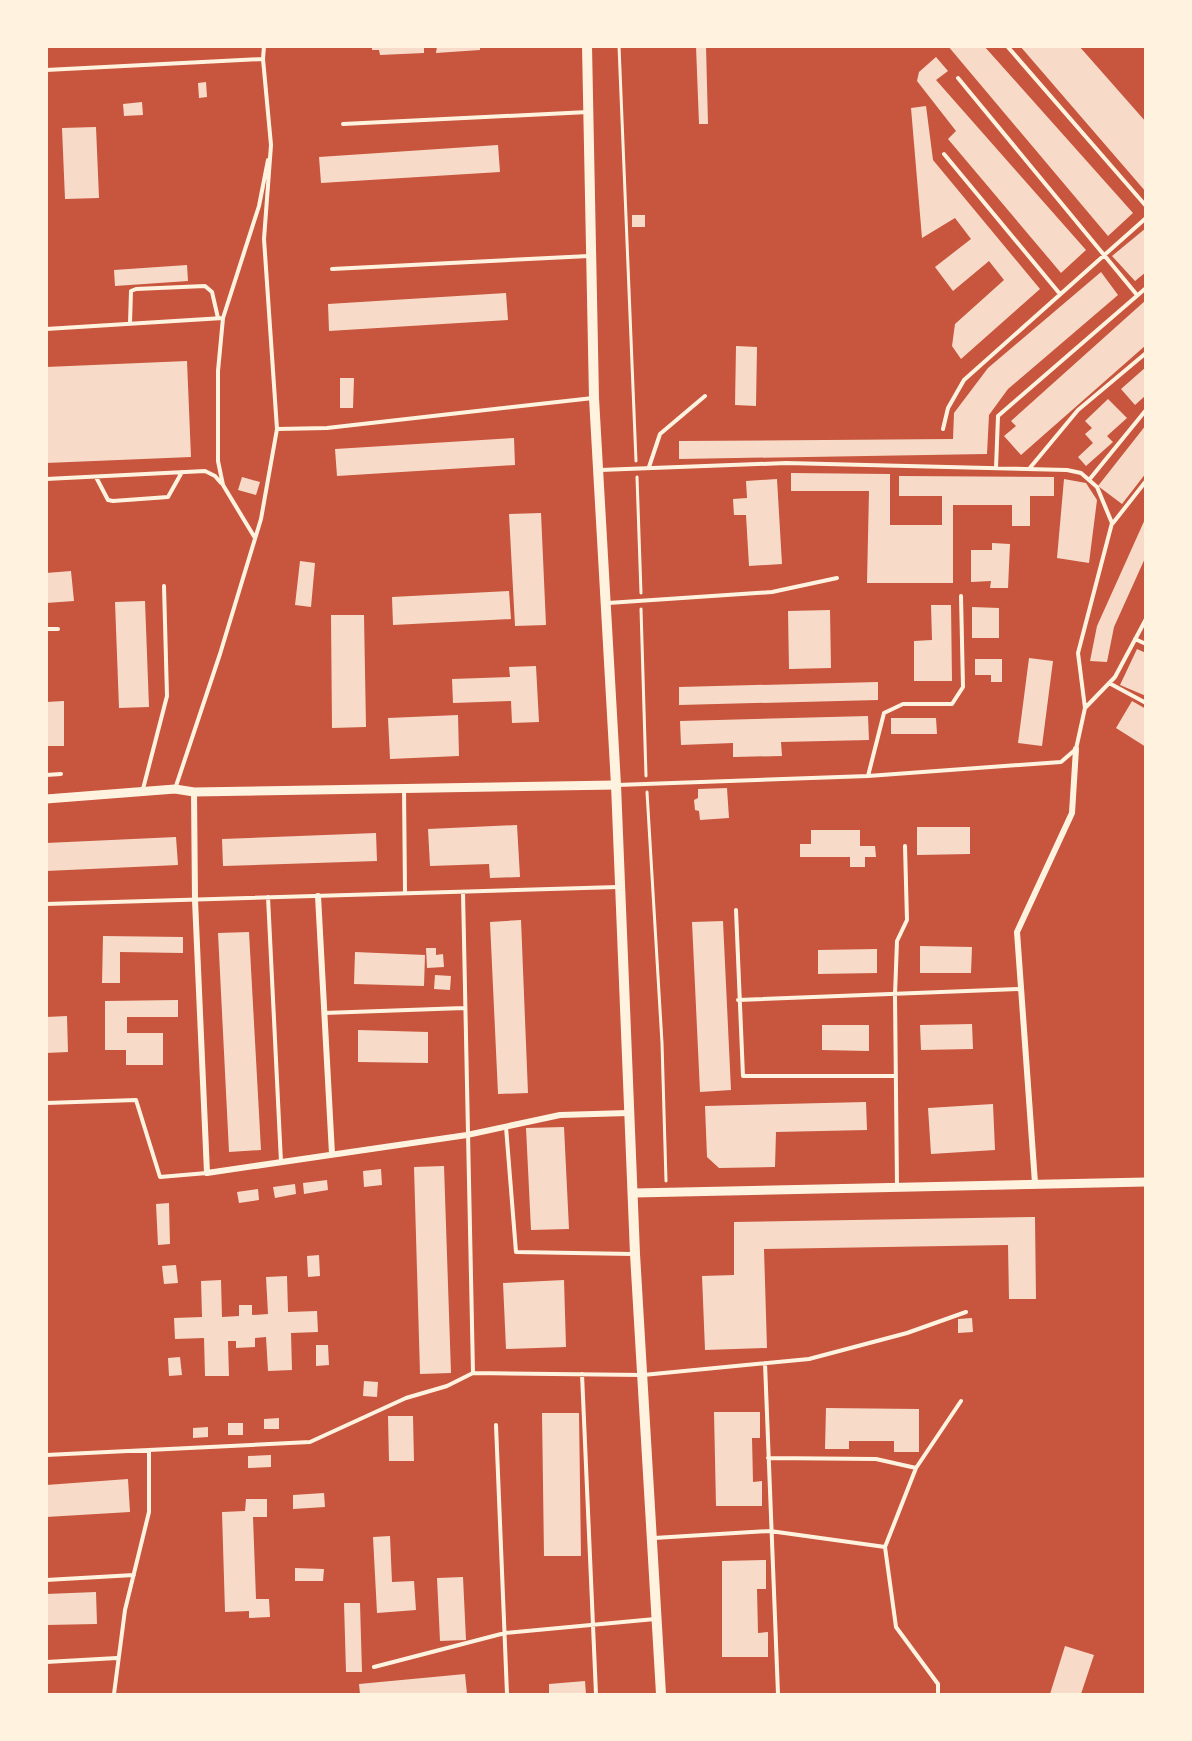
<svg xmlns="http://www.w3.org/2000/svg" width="1192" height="1741" font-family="'Sofia Sans Condensed',sans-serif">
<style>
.building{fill:#f7dbc8}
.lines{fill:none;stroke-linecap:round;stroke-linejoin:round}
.path{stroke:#fff3e0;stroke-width:3}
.service{stroke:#fff3e0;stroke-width:4}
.minor{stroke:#fff3e0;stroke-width:6}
.tertiary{stroke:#fff3e0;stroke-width:9}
.secondary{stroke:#fff3e0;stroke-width:10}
</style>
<rect width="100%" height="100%" fill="#c8553d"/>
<path class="building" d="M372 46H424V53L380 55 379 50H372Z
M437 46H480V50L436 53Z
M696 46H706L708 124H699Z
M948 46H984L1133 213 1108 236Z
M1020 46H1079L1146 122V192Z
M936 57 948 71 936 80 1086 250 1061 273 948 139 956 131 917 81 919 72Z
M206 82 207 97 199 98 198 83Z
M142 102 143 115 124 116 123 104Z
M926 106 933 160 1040 289 961 359 952 346 955 324 1004 280 989 261 953 291 935 267 971 239 955 218 922 238 911 108Z
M96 127 99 198 65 199 62 128Z
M498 145 500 172 321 183 319 157Z
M632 215H645V227H632Z
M1146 228V272L1135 281 1112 256Z
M187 265 188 281 115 286 114 270Z
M1101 272 1118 295 1008 389 989 415 987 454 679 459V441L953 439 954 413 988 368Z
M506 293 508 320 329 331 328 304Z
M1146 300V345L1021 455 1004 436 1016 426 1011 421Z
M736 346 757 347 756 406 735 405Z
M187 361 191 457 46 463V367Z
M1146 367V395L1135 405 1121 389Z
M340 378H354L353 408H340Z
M1108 399 1127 418 1107 436 1113 442 1086 466 1078 457 1093 443 1085 434 1092 428 1085 421Z
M1146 425V473L1122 504 1098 486Z
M514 438 515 465 337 476 335 449Z
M791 473 890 474V525H942V496H899V476L1054 477V496H1030V526H1012V505H953V583H867L869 491H791Z
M242 477 260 482 256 495 238 490Z
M777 479 782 564 749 566 746 515H734L733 499 747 498 746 481Z
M1064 479 1086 483 1097 500 1089 563 1057 558Z
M541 513 546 625 515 626 509 514Z
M1146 517V556L1114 627 1107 662 1090 661 1097 626Z
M992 543 1010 544 1008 588H990L991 581 971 582V550H992Z
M300 561 315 563 311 607 295 605Z
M71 571 74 601 46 603V573Z
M509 591 511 619 393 625 392 597Z
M145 601 149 707 119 708 115 602Z
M931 605H951L952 681H914V641L932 640Z
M972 607 999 608V638H972Z
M830 610 831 668 789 669 788 611Z
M331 615H364L366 727 332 728Z
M1137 649 1146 653V696L1120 685Z
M1029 658 1053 661 1042 746 1018 743Z
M975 659H1002V682H991V675H975Z
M536 666 539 722 512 723 511 701 453 703 452 679 510 677 509 667Z
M878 682V700L679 705V687Z
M64 701V746H46V702Z
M1132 701 1146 709V747L1116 728Z
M458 715 459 756 390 759 388 718Z
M868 716 869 740 781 742 782 756 733 757V743L681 745 680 721Z
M891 718H936L937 734H891Z
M727 788 729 818 700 820 699 811 695 810 694 800 698 798V789Z
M517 825 520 877 490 878 489 864 430 866 428 829Z
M917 827H970V854L917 855Z
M811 830H860V846H875L876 857H865V867H850V857H800V844H811Z
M376 833 377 861 223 866 222 839Z
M176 837 178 865 46 871V843Z
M521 920 528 1093 498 1094 490 922Z
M723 921 731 1090 700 1092 692 922Z
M249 932 261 1150 229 1152 218 933Z
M103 936 183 937V953L120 952V983H102Z
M920 946 972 947 971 973H920Z
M426 948H436V955L443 954 444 967 427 968Z
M877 949V973L818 974V950Z
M355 952 425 955 424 986 354 984Z
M435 975 451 976 450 990 434 989Z
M178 1000V1017H127V1033H163V1065H126V1050H105V1001Z
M67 1016 68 1052 46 1053V1017Z
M972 1024 973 1049 921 1050 920 1025Z
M822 1025H869V1051L822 1050Z
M358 1030 428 1032V1063L358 1062Z
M866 1102 867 1130 776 1132 775 1167 719 1168 707 1157 705 1106Z
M993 1104 995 1150 931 1154 928 1108Z
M564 1127 569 1229 531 1230 526 1128Z
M444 1166 451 1373 420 1374 414 1167Z
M381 1169 382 1185 364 1187 363 1171Z
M327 1180 328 1190 304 1194 303 1183Z
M295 1184 296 1194 275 1198 273 1187Z
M258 1189 259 1200 239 1203 237 1192Z
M169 1203 170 1244 158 1245 156 1204Z
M1035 1217 1036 1299H1009L1008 1245 764 1249 767 1348 705 1350 702 1276 734 1275V1222Z
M319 1255 320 1276 308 1277 307 1256Z
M176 1265 178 1283 164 1284 162 1266Z
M287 1276 288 1312 317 1311 318 1332 291 1333 292 1370 268 1371 266 1337 255 1338V1347L236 1348V1341H228L229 1376H205L204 1338 175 1339 174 1318 202 1317 201 1281 221 1280 222 1317 239 1316V1305H252V1315L268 1314 266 1277Z
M564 1280 566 1347 506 1349 503 1283Z
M972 1318 973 1332 958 1333V1319Z
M316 1345H328L329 1365 316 1366Z
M180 1357 182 1375 169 1376 168 1358Z
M364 1381 378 1382 377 1397 363 1396Z
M826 1408 919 1409V1452H894V1441H849V1449H825Z
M714 1412H760V1438H752L753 1482 762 1481V1506H716Z
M542 1413H579L581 1556H544Z
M388 1416H413L414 1461H389Z
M279 1418V1429H264V1419Z
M228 1423H243V1435H228Z
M208 1427V1437L193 1438V1428Z
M271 1455V1467L248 1468V1456Z
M128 1479 130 1512 46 1517V1485Z
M324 1493 325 1507 293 1509V1495Z
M246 1499H267V1517H253L256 1599H269L270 1617 249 1618V1611L225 1612 222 1512 245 1511Z
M390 1536 392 1582 414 1581 416 1610 377 1613 373 1537Z
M766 1560V1589H757L758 1633 768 1632V1657H722V1561Z
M295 1568 324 1569 323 1581H295Z
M463 1577 466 1640 440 1641 437 1578Z
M96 1592 97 1624 46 1625V1594Z
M344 1603H360L362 1672H346Z
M1065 1646 1094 1655 1081 1694H1050Z
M465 1674 467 1694H360L359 1684Z
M585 1681 586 1694H549V1684Z"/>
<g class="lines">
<path class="path" d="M619 46 636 461
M637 477 641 593
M641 609 646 776
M647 792 662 1043 666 1181"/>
<path class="service" d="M1007 46 1146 206
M46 70 263 59 264 46
M958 78 1137 295
M343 124 588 112
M944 154 1060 294
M332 269 589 256
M130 323 131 291 136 289 205 286 212 292 218 318
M46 329 223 318
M277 429 327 428 593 398
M943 429 948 408 964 380 1146 218
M649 467 660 434 705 396
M996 468 998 416 1146 288
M1029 469 1078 410 1146 353
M600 470 786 463 1067 470 1081 473 1097 487 1112 523 1078 653 1085 708
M96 477 108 500 113 501 168 497 182 472
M46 479 205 471 215 476 221 483
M1089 480 1146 410
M1113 523 1146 481
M255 538 223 485 218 461V371L223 318 259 206 268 160
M608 603 772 592 837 578
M46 629H58
M1135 639 1146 644
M1109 683 1146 703
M46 775 61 774
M868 776 884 713 903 704H952L963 687 961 596
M617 785 868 776 1061 762 1076 749 1085 708 1115 677 1146 619
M404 788 405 892
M143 789 167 696 164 586
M175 789 220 654 261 519 277 429 264 239 271 145 263 59
M463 892 473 1373
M268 897 281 1162
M46 904 618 887
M736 910 743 1076H896
M738 1000 1021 989
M324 1013 464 1008
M46 1103 136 1100 160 1177 207 1173
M506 1127 516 1252 633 1254
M897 1186 895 995 897 941 907 920 905 846
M765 1363 778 1694
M582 1374 596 1694
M496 1425 507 1694
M46 1455 310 1442 406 1398 447 1386 473 1373 643 1375 809 1359 907 1333 966 1312
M768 1458 876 1459 916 1468
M654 1538 770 1531 885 1547
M46 1580 134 1575
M46 1662 117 1658
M374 1667 505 1633 655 1619
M114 1694 125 1610 149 1512V1450
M938 1694V1684L896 1627 885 1547 916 1468 961 1401"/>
<path class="minor" d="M194 792 195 900 207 1173 467 1135 560 1115 628 1113
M318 896 332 1154
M1035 1183 1017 932 1072 813 1076 749"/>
<path class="tertiary" d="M46 799 175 789 194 792 616 785
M634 1193 1146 1182"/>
<path class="secondary" d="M587 46 594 398 616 785 635 1254 661 1694"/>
</g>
<rect width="1192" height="1741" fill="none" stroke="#fff3e0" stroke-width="96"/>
</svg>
